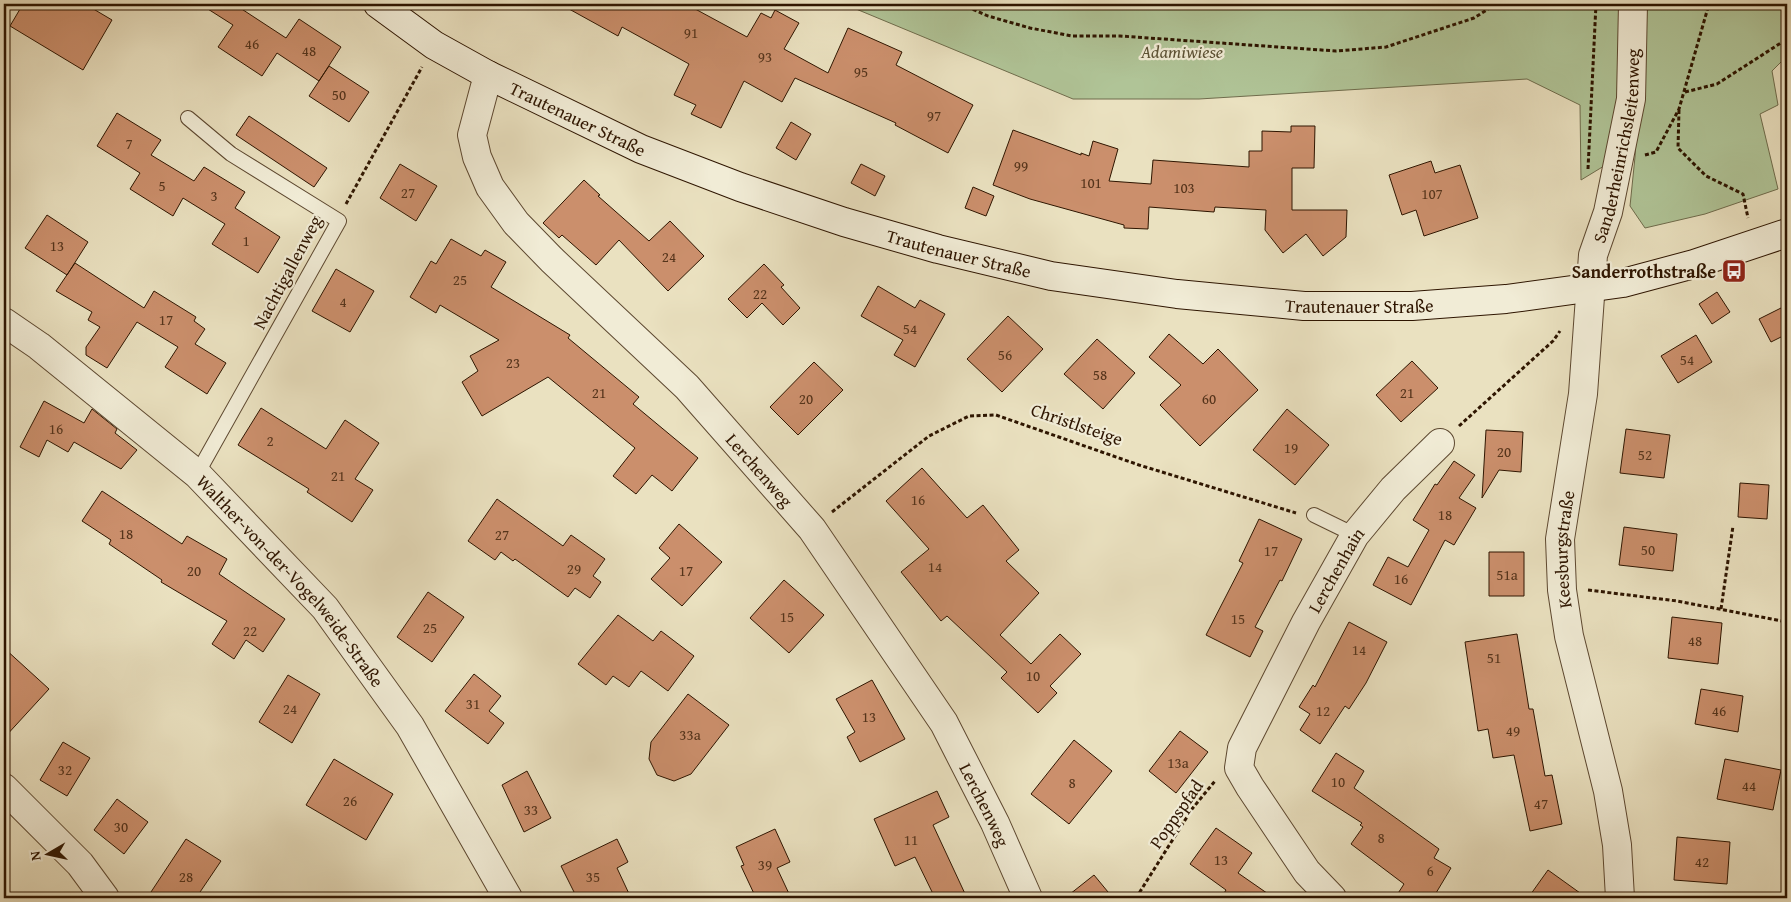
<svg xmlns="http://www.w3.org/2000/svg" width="1791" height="902" font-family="'Gentium Book Plus',serif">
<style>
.green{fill:#b0c497;stroke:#6f6c4c}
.building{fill:#cb8f6c;stroke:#2e1500}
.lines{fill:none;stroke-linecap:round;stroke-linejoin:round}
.lane-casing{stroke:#5d4830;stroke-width:16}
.street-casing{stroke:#5d4830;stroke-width:30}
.secondary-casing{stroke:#2e1500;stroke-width:30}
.path{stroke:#2e1500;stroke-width:3;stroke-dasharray:4 2.5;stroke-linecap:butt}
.lane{stroke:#f1ecd6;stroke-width:14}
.street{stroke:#f1ecd6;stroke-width:28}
.secondary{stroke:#f1ecd6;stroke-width:28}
.labels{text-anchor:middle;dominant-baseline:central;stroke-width:4.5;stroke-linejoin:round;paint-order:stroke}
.number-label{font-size:15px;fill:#55341b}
.park-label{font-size:18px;font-style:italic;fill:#5c5235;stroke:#f1ecd6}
.street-label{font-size:18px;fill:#2e1500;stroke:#f1ecd6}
.poi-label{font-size:18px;font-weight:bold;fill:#2e1500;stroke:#f1ecd6;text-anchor:end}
</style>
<rect width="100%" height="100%" fill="#eae1c0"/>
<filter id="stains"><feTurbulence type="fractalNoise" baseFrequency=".004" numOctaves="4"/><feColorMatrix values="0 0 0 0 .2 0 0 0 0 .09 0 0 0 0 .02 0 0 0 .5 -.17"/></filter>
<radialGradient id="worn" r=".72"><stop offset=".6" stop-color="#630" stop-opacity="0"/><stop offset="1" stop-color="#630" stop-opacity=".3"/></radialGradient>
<path class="green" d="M844 4H1625L1621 96 1604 166 1581 180 1580 105 1527 79 1199 99H1073Z
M1644 4H1787V56L1772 71 1778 105 1760 114 1778 189 1705 214 1645 228 1630 206 1635 157Z"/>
<path class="building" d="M23 4H85L112 20 83 70 10 26Z
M200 4H234L286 38 299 19 341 47 319 81 277 53 262 76 218 47 233 25Z
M560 4H686L747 37 761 13 771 18 775 10 799 23 784 49 828 73 848 28 902 52 896 65 973 105 948 153 895 125 896 123 795 78 782 102 744 81 721 128 691 114 696 105 674 95 689 64 622 27 618 36Z
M329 66 369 92 349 122 309 96Z
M117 113 161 140 151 155 194 181 204 167 245 192 235 208 280 237 258 273 212 244 225 224 183 198 173 216 130 189 140 173 97 146Z
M249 116 327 168 314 187 236 135Z
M791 122 811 134 796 160 776 148Z
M1291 126H1315L1314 168H1292V210H1347L1346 237 1323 256 1306 234 1283 253 1265 230 1266 210 1215 207 1214 212 1149 207 1148 229 1124 228V225L1030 199 993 185 1013 130 1081 155V153L1089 156 1093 141 1118 149 1109 181 1151 184 1153 160 1249 167V151H1262V131L1291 132Z
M1431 161 1435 173 1460 165 1478 218 1424 236 1416 210 1402 215 1389 175Z
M400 164 437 186 416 221 380 198Z
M861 164 885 176 875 196 851 183Z
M584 180 600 195 598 196 649 241 670 221 704 256 668 291 619 240 596 265 562 235 559 238 543 223Z
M973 187 994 196 986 216 965 208Z
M47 215 88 242 67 275 25 248Z
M451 239 481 256 485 250 506 262 491 287 570 335 568 338 639 397 633 404 698 458 672 491 652 475 636 494 613 476 635 448 548 377 482 416 462 382 478 371 470 356 499 340 440 305 436 313 410 297 431 261 436 264Z
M75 263 144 308 154 291 196 317 194 321 205 329 195 344 226 363 207 394 165 367 178 347 137 322 107 368 86 355V347L100 327 88 320 92 312 56 291Z
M764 264 784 285 781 287 800 308 783 325 762 303 747 318 728 299Z
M336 269 374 291 350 332 312 311Z
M878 286 915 308 920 300 945 314 915 367 894 355 903 340 861 316Z
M1717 292 1730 312 1712 324 1699 304Z
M1787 305V334L1771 342 1759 319Z
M1008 316 1043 349 1002 392 967 359Z
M1169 334 1203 364 1218 349 1258 390 1200 446 1160 405 1181 385 1149 357Z
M1696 335 1712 362 1678 383 1661 356Z
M1097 339 1135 373 1103 409 1064 374Z
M1412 361 1438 388 1401 422 1376 395Z
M814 362 843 390 798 435 770 407Z
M44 401 84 423 92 409 117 429 115 433 137 450 121 469 74 442 68 452 47 440 39 457 20 447Z
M261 408 326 449 345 420 379 443 355 479 373 490 352 522 307 492 309 489 238 445Z
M1287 409 1329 445 1295 485 1253 450Z
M1626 429 1670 435 1664 478 1620 473Z
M1486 430 1523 432 1521 472 1499 470 1482 498Z
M1454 461 1475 475 1459 498 1476 508 1454 545 1445 540 1411 605 1373 585 1388 557 1408 567 1429 530 1413 520 1435 484 1437 485Z
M922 468 967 518 983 505 1019 550 1006 561 1039 593 1000 635 1031 664 1060 634 1081 654 1050 686 1057 693 1038 713 1001 678 1007 672 947 616 941 621 901 572 929 549 886 501Z
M1740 483 1769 485 1767 519 1738 517Z
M102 491 182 544 187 536 227 559 219 574 285 619 263 652 246 640 234 659 212 644 227 621 161 582 162 580 109 544 111 540 82 521Z
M497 499 563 546 571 535 605 559 593 576 601 582 590 598 575 588 568 597 515 559 513 561 501 552 495 560 468 541Z
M1259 519 1302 539 1282 581 1280 580 1255 627 1263 631 1250 657 1206 635 1243 563 1239 561Z
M679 524 722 562 682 606 651 579 670 558 659 548Z
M1624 527 1677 534 1673 571 1619 565Z
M1489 552H1524V596H1489Z
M784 580 824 615 789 653 750 618Z
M428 592 464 617 432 662 397 637Z
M618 615 653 641 661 631 694 656 668 691 641 671 629 687 613 676 606 685 578 664Z
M1672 617 1722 623 1718 664 1668 658Z
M1349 622 1387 642 1366 683 1349 709 1345 706 1320 744 1300 730 1310 714 1299 707 1313 685 1315 687Z
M1517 634 1529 709H1533L1545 776 1552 775 1562 824 1530 831 1514 755 1493 758 1488 729 1478 731 1465 642Z
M4 648 49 689 4 738Z
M474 674 501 696 489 711 504 723 488 744 445 711Z
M288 675 320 694 292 743 259 722Z
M872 680 905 739 860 762 847 737 855 732 836 699Z
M1701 689 1743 696 1738 732 1695 724Z
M688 694 729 725 691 774 674 781 657 775 649 759 651 742Z
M1180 731 1208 752 1176 793 1149 771Z
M1074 740 1112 771 1069 824 1031 794Z
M63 742 90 758 67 796 40 780Z
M1336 753 1364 771 1354 788 1439 849 1434 858 1451 868 1433 898H1395L1404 884 1351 844 1363 827 1360 825 1362 823 1312 791Z
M334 759 393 794 366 840 306 805Z
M1725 759 1781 770 1773 810 1717 799Z
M527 771 551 818 524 832 502 785Z
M937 791 949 817 933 825 967 898H935L915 857 895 866 874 819Z
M117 799 148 822 124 854 94 830Z
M1216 828 1252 853 1238 873 1274 898H1221L1226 890 1190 864Z
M775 829 790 862 777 868 791 898H756L741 866 744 865 736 847Z
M1677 837 1730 842 1727 884 1674 880Z
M186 839 221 861 196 898H147Z
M617 839 628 862 617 868 631 898H577L561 866Z
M1548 870 1587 898H1528Z
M1094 875 1113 898H1065Z"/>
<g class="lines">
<defs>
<path id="lane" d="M188 118 231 154 339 221 197 474
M1314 515 1355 535"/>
<g id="street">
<path id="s1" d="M488 75 472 135 477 157 490 187 516 223 552 260 687 387 812 529 944 723 995 823 1028 898"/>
<path id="s2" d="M4 322 39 346 197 474 325 608 410 726 508 898"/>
<path d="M4 788 80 864 105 898"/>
<path id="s3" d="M1332 898 1307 872 1250 787 1239 768 1242 748 1306 622 1355 535 1393 489 1440 443"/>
<path id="s4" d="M1620 898 1617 845 1608 791 1569 636 1562 590 1560 539 1583 394 1593 255 1608 212 1631 99 1633 4"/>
</g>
<g id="secondary">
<path id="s5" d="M378 4 434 45 488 75 641 149 740 187 844 222 938 249 1051 276 1177 294 1304 306H1412L1506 299 1623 283 1694 264 1787 233"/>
</g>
</defs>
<use href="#lane" class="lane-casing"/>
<use href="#street" class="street-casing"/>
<use href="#secondary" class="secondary-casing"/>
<path class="path" d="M961 4 988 16 1030 28 1072 36H1120L1336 51 1386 47 1474 18 1496 4
M1685 92 1717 84 1787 39
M1679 110 1678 148 1706 176 1743 194 1748 218
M1645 155 1656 152 1679 109 1709 4
M1588 169 1596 4
M346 204 422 67
M1459 426 1553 341 1560 331
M832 512 929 436 969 416 996 415 1139 465 1296 513
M1588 590 1677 601 1787 622
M1721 609 1733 526
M1136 898 1192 809 1215 781"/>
<use href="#lane" class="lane"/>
<use href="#street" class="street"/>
<use href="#secondary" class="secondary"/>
</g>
<defs>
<symbol id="bus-square" viewBox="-11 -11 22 22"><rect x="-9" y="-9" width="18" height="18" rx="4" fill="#8f2418" stroke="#f1ecd6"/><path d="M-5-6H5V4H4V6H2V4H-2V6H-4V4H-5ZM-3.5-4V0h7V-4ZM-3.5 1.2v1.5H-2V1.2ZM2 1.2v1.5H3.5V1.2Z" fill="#fff"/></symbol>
</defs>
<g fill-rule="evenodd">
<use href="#bus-square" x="1720" y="257" width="28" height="28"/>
</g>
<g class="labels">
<g class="number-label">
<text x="691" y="32">91</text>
<text x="252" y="43">46</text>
<text x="309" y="50">48</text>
<text x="765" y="56">93</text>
<text x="861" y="71">95</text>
<text x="339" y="94">50</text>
<text x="934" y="115">97</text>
<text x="129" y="143">7</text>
<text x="1021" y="165">99</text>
<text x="1091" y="182">101</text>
<text x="162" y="185">5</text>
<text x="1184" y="187">103</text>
<text x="408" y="192">27</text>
<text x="1432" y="193">107</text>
<text x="214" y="195">3</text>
<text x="246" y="240">1</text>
<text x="57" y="245">13</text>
<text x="669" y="256">24</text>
<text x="460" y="279">25</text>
<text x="760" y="293">22</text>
<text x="343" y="301">4</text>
<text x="166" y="319">17</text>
<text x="910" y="328">54</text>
<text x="1005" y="354">56</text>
<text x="1687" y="359">54</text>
<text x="513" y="362">23</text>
<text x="1100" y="374">58</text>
<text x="599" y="392">21</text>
<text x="1407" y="392">21</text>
<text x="806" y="398">20</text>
<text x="1209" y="398">60</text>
<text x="56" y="428">16</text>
<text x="270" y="440">2</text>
<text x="1291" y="447">19</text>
<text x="1504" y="451">20</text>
<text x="1645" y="454">52</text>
<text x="338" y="475">21</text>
<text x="918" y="499">16</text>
<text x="1445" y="514">18</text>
<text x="126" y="533">18</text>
<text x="502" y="534">27</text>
<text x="1648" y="549">50</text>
<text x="1271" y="550">17</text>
<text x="935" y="566">14</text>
<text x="574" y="568">29</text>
<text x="194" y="570">20</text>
<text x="686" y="570">17</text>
<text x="1507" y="574">51a</text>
<text x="1401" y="578">16</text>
<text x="787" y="616">15</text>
<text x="1238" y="618">15</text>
<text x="430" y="627">25</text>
<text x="250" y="630">22</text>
<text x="1695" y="640">48</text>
<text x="1359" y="649">14</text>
<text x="1494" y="657">51</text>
<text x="1033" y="675">10</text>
<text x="473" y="703">31</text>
<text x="290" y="708">24</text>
<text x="1323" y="710">12</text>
<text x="1719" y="710">46</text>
<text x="869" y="716">13</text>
<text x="1513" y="730">49</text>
<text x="690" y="734">33a</text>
<text x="1178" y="762">13a</text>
<text x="65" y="769">32</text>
<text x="1338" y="781">10</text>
<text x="1072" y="782">8</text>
<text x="1749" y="785">44</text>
<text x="350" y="800">26</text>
<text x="1541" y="803">47</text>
<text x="531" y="809">33</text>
<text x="121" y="826">30</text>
<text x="1381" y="837">8</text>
<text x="911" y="839">11</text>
<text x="1221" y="859">13</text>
<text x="1702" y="861">42</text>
<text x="765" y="864">39</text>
<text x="1430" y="870">6</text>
<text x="186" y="876">28</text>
<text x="593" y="876">35</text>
</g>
<g class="park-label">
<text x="1182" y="51">Adamiwiese</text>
</g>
<g class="street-label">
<text stroke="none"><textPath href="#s5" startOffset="231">Trautenauer Straße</textPath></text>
<text stroke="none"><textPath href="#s4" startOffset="764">Sanderheinrichsleitenweg</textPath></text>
<text stroke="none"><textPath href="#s5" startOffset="636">Trautenauer Straße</textPath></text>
<text transform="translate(287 272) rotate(-62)">Nachtigallenweg</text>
<text stroke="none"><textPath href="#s5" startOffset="1041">Trautenauer Straße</textPath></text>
<text transform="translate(1077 424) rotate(19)">Christlsteige</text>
<text stroke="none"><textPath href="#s1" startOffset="509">Lerchenweg</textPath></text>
<text stroke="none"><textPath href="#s4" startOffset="355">Keesburgstraße</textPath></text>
<text stroke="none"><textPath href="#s3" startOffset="382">Lerchenhain</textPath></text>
<text stroke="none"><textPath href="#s2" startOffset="388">Walther-von-der-Vogelweide-Straße</textPath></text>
<text stroke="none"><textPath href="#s1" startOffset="914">Lerchenweg</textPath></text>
<text transform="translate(1176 814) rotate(-55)">Poppspfad</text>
</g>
<g class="poi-label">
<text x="1716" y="271">Sanderrothstraße</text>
</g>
</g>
<rect width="1791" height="902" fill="none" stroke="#eae1c0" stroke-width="20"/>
<rect x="5" y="5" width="1781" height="892" fill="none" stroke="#2e1500" stroke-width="2.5"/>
<rect x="10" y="10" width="1771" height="882" fill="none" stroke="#2e1500"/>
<g transform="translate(48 854) rotate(261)" stroke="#f1ecd6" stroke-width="4" paint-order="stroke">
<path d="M0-4L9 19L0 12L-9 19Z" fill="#2e1500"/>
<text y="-8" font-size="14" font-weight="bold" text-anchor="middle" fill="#2e1500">N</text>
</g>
<rect width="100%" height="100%" filter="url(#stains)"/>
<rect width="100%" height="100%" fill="url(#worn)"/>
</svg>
